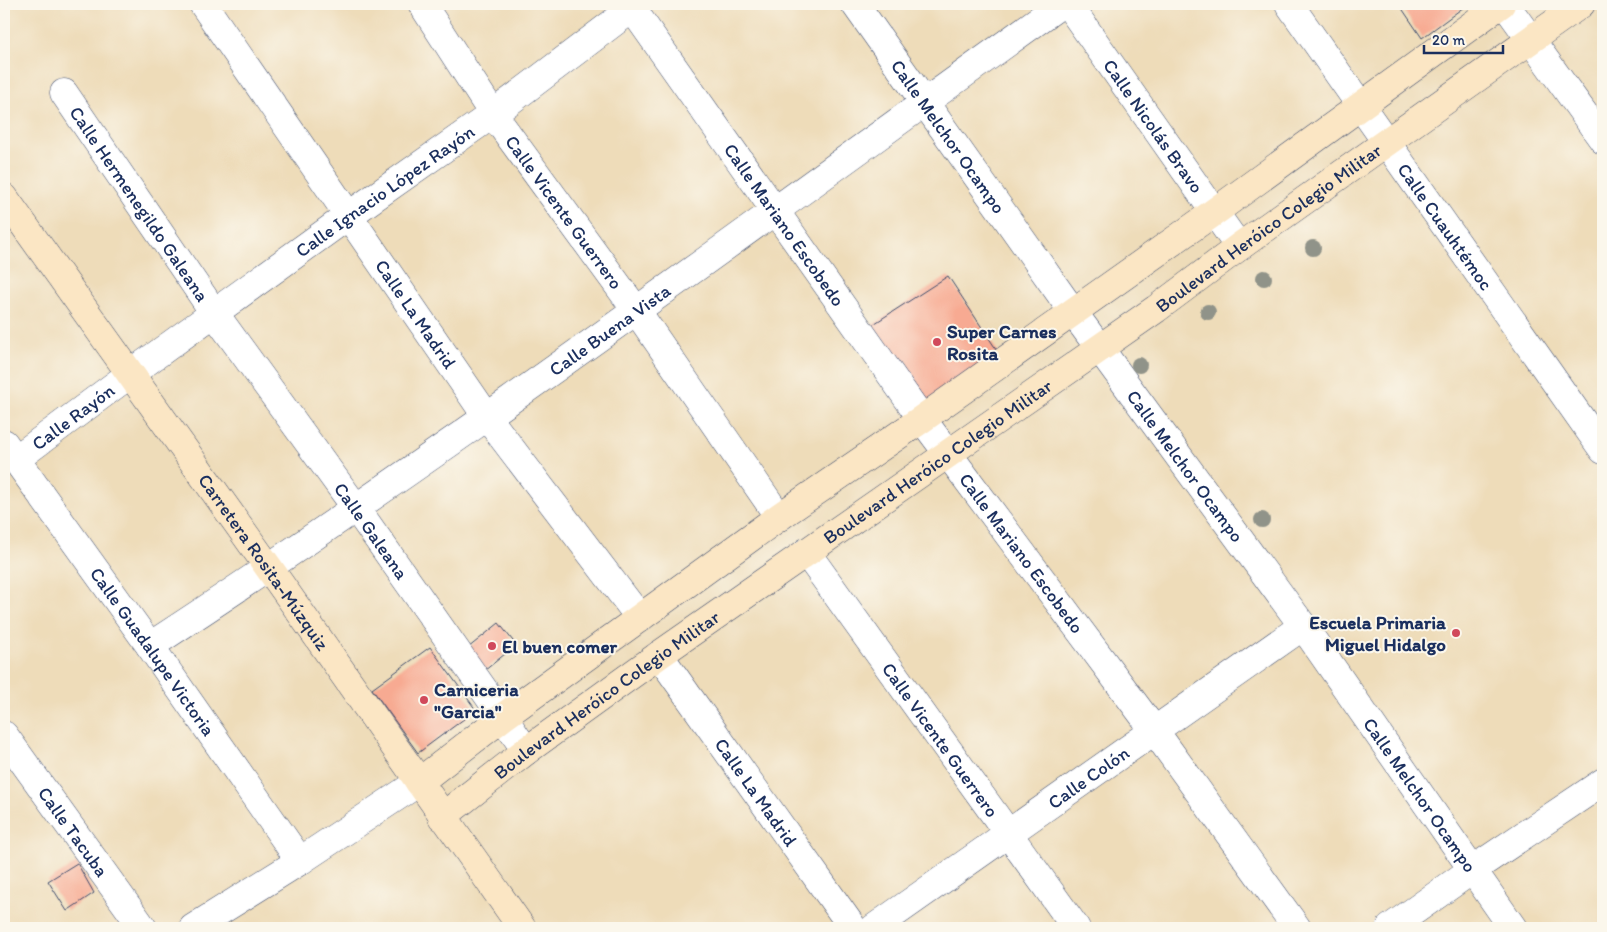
<svg xmlns="http://www.w3.org/2000/svg" width="1607" height="932" font-family="Itim,sans-serif">
<style>
.building{fill:#f7aa92}
.lines{fill:none;stroke-linecap:round;stroke-linejoin:round}
.street-casing{stroke:#3b496c;stroke-width:29}
.secondary-casing{stroke:#3b496c;stroke-width:29}
.street{stroke:#fff;stroke-width:28}
.secondary{stroke:#fbe6c4;stroke-width:28}
.tree{fill:#909389}
.poi-dot{fill:#d1495b;stroke:#fbf7ec;stroke-width:2}
.labels{text-anchor:middle;dominant-baseline:central;stroke-width:4;stroke-linejoin:round;paint-order:stroke}
.street-label{font-size:19px;fill:#1b2f5e;stroke:#fbf7ec}
.poi-label{font-size:19px;font-weight:bold;fill:#1b2f5e;stroke:#fbf7ec;text-anchor:start}
</style>
<rect width="100%" height="100%" fill="#fbf7ec"/>
<filter id="ink" filterUnits="userSpaceOnUse"><feTurbulence type="fractalNoise" baseFrequency=".02" numOctaves="2"/><feDisplacementMap in="SourceGraphic" scale="10" xChannelSelector="R" yChannelSelector="G"/><feConvolveMatrix kernelMatrix="1 2 1 2 8 2 1 2 1" color-interpolation-filters="sRGB"/></filter>
<filter id="wash" filterUnits="userSpaceOnUse"><feTurbulence type="fractalNoise" baseFrequency=".0096" numOctaves="4" result="noise"/><feDisplacementMap in="SourceGraphic" scale="20" xChannelSelector="R" yChannelSelector="G"/><feGaussianBlur stdDeviation="1.12" result="paint"/><feColorMatrix in="noise" values="0 0 0 0 0 0 0 0 0 0 0 0 0 0 0 0 0 1.4 0 .05"/><feComposite in="paint" operator="in"/></filter>
<g filter="url(#wash)">
<rect width="100%" height="100%" fill="#eedcb9"/>
<g id="blocks">
<path class="building" d="M1399 4H1468L1422 38Z
M948 276 1002 358 932 409 872 325Z
M499 623 516 645 484 671 468 648Z
M430 647 476 710 418 753 372 689Z
M77 863 94 893 67 911 48 881Z"/>
</g>
</g>
<g filter="url(#ink)">
<use href="#blocks" fill-opacity="0" stroke="#3b496c" stroke-width="1"/>
<g class="lines">
<defs>
<g id="street">
<path id="s1" d="M203 4 487 417 640 618"/>
<path id="s2" d="M422 4 493 114 636 310 779 517"/>
<path id="s3" d="M629 4 922 419 1154 730 1297 928"/>
<path id="s4" d="M855 4 1073 312 1303 626 1513 928"/>
<path id="s5" d="M1068 4 1239 247"/>
<path id="s6" d="M1289 4 1603 450"/>
<path d="M1505 4 1603 140"/>
<path id="s7" d="M64 93 215 314 356 508 503 717 526 751"/>
<path id="s8" d="M4 443 150 646 300 861"/>
<path id="s9" d="M16 459 130 374 348 216 493 114 638 4"/>
<path id="s10" d="M806 552 1076 928"/>
<path id="s11" d="M150 646C461 443 759 221 1061 4"/>
<path id="s12" d="M659 655 853 928"/>
<path id="s13" d="M4 735 143 928"/>
<path d="M193 928 300 861 419 782"/>
<path id="s14" d="M874 928 1303 626"/>
<path d="M1390 928 1472 870 1603 782"/>
</g>
<g id="secondary">
<path id="s15" d="M4 197 269 568 522 928"/>
<path d="M419 782 503 717 779 517 922 419 1213 213 1501 4"/>
<path id="s16" d="M442 817 526 751 659 655 1156 309 1239 247 1581 4"/>
</g>
</defs>
<use href="#street" class="street-casing"/>
<use href="#secondary" class="secondary-casing"/>
<use href="#street" class="street"/>
<use href="#secondary" class="secondary"/>
</g>
<g class="tree">
<circle cx="1313" cy="248" r="8"/>
<circle cx="1264" cy="278" r="8"/>
<circle cx="1208" cy="312" r="8"/>
<circle cx="1139" cy="365" r="8"/>
<circle cx="1262" cy="520" r="8"/>
</g>
</g>
<g class="poi-dot">
<circle cx="937" cy="342" r="5"/>
<circle cx="1456" cy="633" r="5"/>
<circle cx="492" cy="646" r="5"/>
<circle cx="424" cy="700" r="5"/>
</g>
<g class="labels">
<g class="street-label">
<text stroke="none"><textPath href="#s5" startOffset="149">Calle Nicolás Bravo</textPath></text>
<text stroke="none"><textPath href="#s4" startOffset="162">Calle Melchor Ocampo</textPath></text>
<text stroke="none"><textPath href="#s9" startOffset="456">Calle Ignacio López Rayón</textPath></text>
<text stroke="none"><textPath href="#s7" startOffset="134">Calle Hermenegildo Galeana</textPath></text>
<text stroke="none"><textPath href="#s2" startOffset="252">Calle Vicente Guerrero</textPath></text>
<text stroke="none"><textPath href="#s3" startOffset="270">Calle Mariano Escobedo</textPath></text>
<text stroke="none"><textPath href="#s6" startOffset="272">Calle Cuauhtémoc</textPath></text>
<text stroke="none"><textPath href="#s16" startOffset="1015">Boulevard Heróico Colegio Militar</textPath></text>
<text stroke="none"><textPath href="#s1" startOffset="376">Calle La Madrid</textPath></text>
<text stroke="none"><textPath href="#s11" startOffset="558">Calle Buena Vista</textPath></text>
<text stroke="none"><textPath href="#s9" startOffset="71">Calle Rayón</textPath></text>
<text stroke="none"><textPath href="#s16" startOffset="610">Boulevard Heróico Colegio Militar</textPath></text>
<text stroke="none"><textPath href="#s4" startOffset="568">Calle Melchor Ocampo</textPath></text>
<text stroke="none"><textPath href="#s7" startOffset="535">Calle Galeana</textPath></text>
<text stroke="none"><textPath href="#s3" startOffset="675">Calle Mariano Escobedo</textPath></text>
<text stroke="none"><textPath href="#s15" startOffset="448">Carretera Rosita-Múzquiz</textPath></text>
<text stroke="none"><textPath href="#s8" startOffset="256">Calle Guadalupe Victoria</textPath></text>
<text stroke="none"><textPath href="#s16" startOffset="205">Boulevard Heróico Colegio Militar</textPath></text>
<text stroke="none"><textPath href="#s10" startOffset="231">Calle Vicente Guerrero</textPath></text>
<text stroke="none"><textPath href="#s14" startOffset="262">Calle Colón</textPath></text>
<text stroke="none"><textPath href="#s12" startOffset="168">Calle La Madrid</textPath></text>
<text stroke="none"><textPath href="#s4" startOffset="972">Calle Melchor Ocampo</textPath></text>
<text stroke="none"><textPath href="#s13" startOffset="119">Calle Tacuba</textPath></text>
</g>
<g class="poi-label">
<text x="947" y="331">Super Carnes<tspan x="947" dy="22">Rosita</tspan></text>
<text x="1446" y="622" text-anchor="end">Escuela Primaria<tspan x="1446" dy="22">Miguel Hidalgo</tspan></text>
<text x="502" y="646">El buen comer</text>
<text x="434" y="689">Carniceria<tspan x="434" dy="22">"Garcia"</tspan></text>
</g>
</g>
<rect width="1607" height="932" fill="none" stroke="#fbf7ec" stroke-width="20"/>
<path d="M1424 45v8h79v-8" fill="none" stroke="#1b2f5e" stroke-width="2.5"/>
<text x="1432" y="45" font-size="15" fill="#1b2f5e" stroke="#fbf7ec" stroke-width="4" paint-order="stroke">20 m</text>
</svg>
